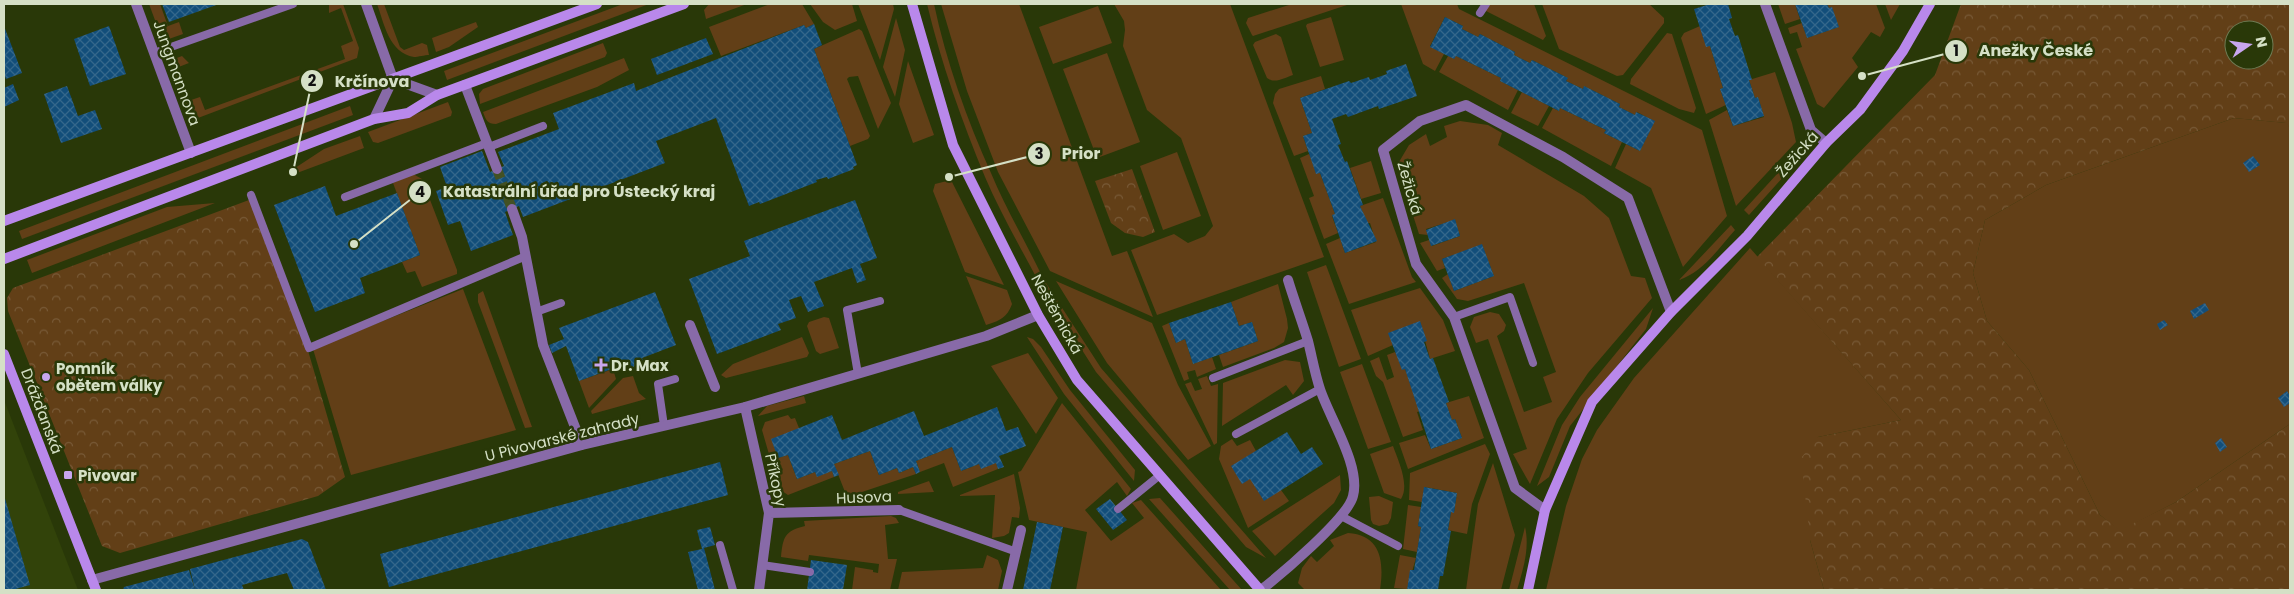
<svg xmlns="http://www.w3.org/2000/svg" width="2294" height="594" font-family="Poppins,sans-serif">
<style>
.built{fill:#32430a}
.green{fill:#623f17}
.forest{fill:url(#forest-crowns);fill-rule:evenodd}
.building{fill:url(#building-cross-hatch)}
.lines{fill:none;stroke-linecap:round;stroke-linejoin:round}
.street-tunnel{stroke:#435124;stroke-width:10;stroke-dasharray:10 5;stroke-linecap:butt}
.lane{stroke:#886aa8;stroke-width:8}
.street{stroke:#886aa8;stroke-width:10}
.secondary{stroke:#b988eb;stroke-width:10}
.poi-dot{fill:#c8a6ef;stroke:#293808;stroke-width:2}
.labels{text-anchor:middle;dominant-baseline:central;stroke-width:5;stroke-linejoin:round;paint-order:stroke}
.street-label{font-size:15px;fill:#d5e0c6;stroke:#293808}
.poi-label{font-size:15px;font-weight:bold;fill:#d5e0c6;stroke:#293808;text-anchor:start}
.leader{fill:none;stroke:#d5e0c6;stroke-width:2}
.callout-dot{fill:#d5e0c6;stroke:#293808;stroke-width:2}
.mark-label{font-size:15px;text-anchor:middle;font-weight:bold;fill:#111}
.callout-label{font-size:16px;text-anchor:middle;font-weight:bold;fill:#d5e0c6;stroke:#293808;stroke-width:5;stroke-linejoin:round;paint-order:stroke}
</style>
<defs>
<pattern id="forest-crowns" width="20" height="18" patternUnits="userSpaceOnUse" patternTransform="scale(1.25)"><rect width="20" height="18" fill="#623f17"/><path d="M2 6a3 3 0 1 1 6 0M12 15a3 3 0 1 1 6 0" fill="none" stroke="#785a37"/></pattern>
<pattern id="building-cross-hatch" width="8" height="8" patternUnits="userSpaceOnUse" patternTransform="scale(1.25)"><rect width="8" height="8" fill="#124e7a"/><path d="M0 0l8 8M0 8l8-8" fill="none" stroke="#34678b"/></pattern>
</defs>
<rect width="100%" height="100%" fill="#293808"/>
<path class="built" d="M4 400 78 590H4Z"/>
<path class="green" d="M149 4H160L168 26 179 22 183 34 166 40 164 34 159 31Z
M329 4H343L359 48 357 58 198 118 190 116 174 72V59L182 56 189 63 176 68 188 101 200 97 205 110 345 59 341 46 353 41 341 8 329 13Z
M377 4H384L400 47 404 50 422 43 427 45 429 55C425 55 418 57 414 57 389 53 384 23 377 4Z
M623 4H649L447 80 444 71Z
M709 4H747L706 19 704 10Z
M770 4H802L814 24 806 28 804 25 721 56 709 27Z
M810 4H852L857 21 835 30 823 22Z
M858 4H893L894 9 880 60Z
M927 4H934C946 61 967 120 991 173 1005 207 1024 239 1040 272L1035 275C1018 243 999 210 985 177 962 121 941 63 927 4Z
M941 4H1019L1112 256 1127 251 1153 317 1050 271 998 172 967 91Z
M1114 4H1230L1324 257 1157 315 1131 250 1174 234 1188 243 1205 236 1213 226 1181 138 1147 110 1123 46 1125 30 1124 21Z
M1292 4H1350L1253 36 1252 35 1246 23 1248 18Z
M1401 4H1457L1459 9 1702 130 1727 216 1683 267 1651 188 1615 168 1626 144 1640 151 1654 121 1637 112 1635 115 1619 107 1620 104 1584 86 1583 89 1566 81 1568 78 1532 60 1530 63 1514 55 1515 52 1480 34 1478 37 1462 29 1463 26 1445 17 1430 46 1444 54 1435 71 1423 64Z
M1488 4H1534L1546 36 1543 40 1484 10Z
M1542 4H1649L1664 18V23L1623 75 1617 76 1559 49Z
M1778 4H1795L1800 19 1785 24Z
M1827 4H1876L1885 28 1880 37 1871 32 1852 58 1858 67 1824 108 1817 104 1796 49 1802 47 1797 32 1790 34 1788 28 1802 23 1807 38 1838 27Z
M1885 4H1900L1891 20Z
M1098 6 1112 43 1053 64 1039 27Z
M1331 17 1344 60 1320 67 1306 26 1307 24Z
M896 18 905 50 895 97 883 67Z
M476 22 478 27 449 47 436 52 432 38Z
M1700 26 1710 46 1723 88 1720 89 1726 105 1706 114 1681 38 1684 33Z
M859 29 862 31 891 103 878 129 858 76 849 77 847 79 870 136 868 139 850 146 814 49Z
M1667 33 1672 34 1696 108 1694 113 1679 109 1630 84 1631 79Z
M1276 34 1281 37 1293 75C1284 78 1275 84 1267 78L1253 45 1255 42Z
M603 43 607 53 605 57 480 104 479 94 483 89Z
M1107 53 1140 142 1097 158 1063 69Z
M1448 56H1456L1501 78 1500 81 1518 90 1508 110 1439 72Z
M624 58 629 70 597 87 496 124C487 124 486 120 483 112Z
M908 61 934 135 913 143 899 104Z
M1775 72 1792 123 1796 142 1736 206 1709 120 1727 110 1733 126 1764 117 1758 97 1755 98 1749 80Z
M1321 76 1325 89 1300 98 1312 133 1303 136 1308 151 1294 156 1273 103 1275 94 1279 89Z
M1522 92 1549 106 1538 126 1511 113Z
M448 102 452 112 451 116 378 143 373 142 368 132Z
M350 106 353 115 22 239 19 231Z
M1553 108 1559 111 1560 108 1606 130 1604 133 1622 142 1611 166 1542 128Z
M2234 118 2287 123 2290 128V424L2176 502 2120 531 2100 515 2029 370 1987 321 1973 273 1985 220 2046 185Z
M1460 121 1488 125 1502 133 1498 145 1584 196 1609 218 1631 276 1645 278 1652 298 1588 373 1557 419 1530 484 1513 454 1527 449 1488 339 1476 343 1470 327 1474 317 1490 312 1499 314 1506 325 1504 331 1497 336 1524 412 1552 402 1543 377 1556 372 1524 283 1468 301 1457 299 1442 278 1448 274 1454 291 1494 276 1482 245 1442 259 1445 268 1437 271 1420 243 1429 240 1432 246 1460 236 1455 220 1426 229 1428 235 1419 234 1411 209 1419 207 1414 179H1403L1399 162 1409 145 1426 134 1430 146 1447 137 1444 126Z
M360 136 364 148 297 173 295 168 324 149Z
M1800 149 1793 166 1749 215 1744 210Z
M1177 152 1201 216 1163 230 1140 166Z
M1309 154 1320 173 1335 214 1332 216 1338 233 1324 239 1309 198 1314 196 1300 158Z
M1371 161 1381 193 1361 199 1350 168Z
M413 174 422 179 457 270V274L422 287 415 271 407 273 402 262 420 255 393 183Z
M951 180 1004 285 965 272 933 191 935 184Z
M1383 198 1412 277 1416 282 1349 304 1326 244 1340 238 1345 253 1376 242 1370 223H1367L1360 206Z
M215 203 32 273 27 260 167 207Z
M1731 225 1735 230C1719 248 1703 272 1679 280Z
M1750 248 1901 420 1818 437 1810 540 1824 590H1546L1566 506 1582 459 1597 430 1634 378Z
M1326 265 1361 359 1339 367 1307 272Z
M966 276 1007 290 1012 304C1007 318 999 321 986 325Z
M1044 280 1101 368 1266 558 1246 547 1096 372 1039 282Z
M1056 281 1152 323 1178 385 1211 446 1188 460 1107 363Z
M1278 284 1287 319 1288 328 1284 342 1274 348 1223 367 1219 355 1258 341 1252 322 1239 326 1231 302Z
M1420 288 1443 320 1455 351 1430 359 1420 322 1389 333 1393 345 1368 356 1351 310Z
M463 289 516 430 351 475 313 349Z
M483 291 532 427 525 428 478 302V294Z
M1653 308 1646 329 1570 426 1549 477 1537 486 1562 425 1580 397Z
M824 317 829 318 839 348 820 354 816 351 807 326 809 322Z
M1169 323 1176 343 1185 339 1193 364 1212 357 1216 369 1197 377 1195 370 1187 372 1189 379 1184 381 1162 326Z
M802 337 809 353 807 357 726 378 721 375 733 364Z
M1027 337 1033 339 1041 347 1070 390 1135 470 1134 481 1064 394Z
M1395 352 1405 369 1420 411 1417 412 1423 430 1403 437 1383 382 1376 376 1370 361 1379 357 1387 380 1394 377 1387 355Z
M1028 353 1058 398 1036 434 991 366Z
M1285 360 1300 362 1304 381 1293 395 1286 385 1222 426 1223 383Z
M1362 364 1391 442 1368 449 1340 372Z
M613 369 616 379 589 408 579 381Z
M633 376 639 393 646 399 592 414 591 411 623 378Z
M1207 376 1211 386 1218 384 1217 443 1214 445 1185 384 1191 382 1195 391 1202 389 1198 379Z
M804 396 806 403 758 416 767 406Z
M1469 396 1484 438 1408 469 1399 443 1425 435 1431 449 1462 438 1455 419 1452 420 1446 403Z
M1062 403 1131 489 1127 496 1117 482 1085 510 1111 541 1144 518 1132 503 1141 500 1221 590H1076L1087 532 1029 520 1018 472 1021 471Z
M788 415 791 419 795 418 799 428 778 458 788 455 797 479 815 472 817 476 832 471 834 477 788 495 779 489 762 430 765 422Z
M1232 439 1237 446 1250 440 1256 451 1250 479 1281 490 1289 501 1248 528 1219 459 1221 446Z
M1485 444 1490 454 1472 504 1467 534 1448 530 1451 512H1454L1457 493 1425 487 1422 502 1409 500 1410 473Z
M1393 446C1398 460 1410 485 1401 499L1384 493 1370 454Z
M952 447 961 471 979 464 996 463 998 469 953 487 944 463 920 472 916 461Z
M870 451 879 475 897 468 899 473 913 467 916 474 847 497 834 464Z
M1493 463 1515 535 1501 590H1466L1478 504Z
M1014 474 1020 508 1019 518 1012 517 1009 533 1004 536 992 538 995 495 960 496V495Z
M1340 475 1341 490 1334 503 1275 556 1252 531Z
M929 481 934 492 898 494V492Z
M1379 496 1393 502 1391 518 1388 524 1379 526 1373 524 1371 520 1369 497Z
M1160 498 1242 590H1230L1149 499Z
M1408 505 1421 507 1418 526 1421 527 1417 552 1403 549Z
M891 516 896 518 899 523 885 525 888 559H897L890 590H852L855 567 873 570V572L878 573 879 564 809 555 808 561 781 557C783 538 784 531 805 526L804 521Z
M1525 527C1530 548 1523 570 1517 590H1509Z
M1348 533C1382 535 1384 563 1380 590H1305L1298 583 1302 568 1311 556 1317 562 1334 546 1330 540Z
M987 555 998 560 1002 571 998 590H898L902 572 983 568Z
M1400 555 1416 558 1407 589 1394 588Z"/>
<path class="forest" d="M1961 4H2290V128L2286 123 2234 118 2046 185 1985 220 1973 273 1987 321 2029 370 2100 515 2120 530 2176 502 2290 424V590H1824L1810 540 1801 458 1818 437 1901 420 1757 257 1935 75ZM2234 30H2264V60H2234Z
M1132 169 1155 232 1143 237 1125 233 1111 223 1095 181Z
M249 200 253 204 309 354 345 477 318 496 120 553 102 546 8 311 7 298 13 288Z"/>
<path class="building" d="M162 4H219L169 22Z
M1710 4H1728L1732 18 1729 19 1735 36 1738 35 1752 80H1749L1755 98 1758 97 1764 116 1733 126 1720 89 1723 88 1710 46 1706 47 1694 9Z
M1795 4H1827L1829 8 1832 7 1839 27 1807 38Z
M1445 17 1463 26 1462 29 1478 37 1480 34 1515 52 1514 55 1530 63 1532 60 1568 78 1566 81 1583 89 1584 86 1620 104 1619 107 1635 115 1636 112 1655 121 1640 151 1604 133 1606 130 1560 108 1559 111 1500 81 1501 78 1456 56 1454 59 1430 47Z
M814 24 822 45 814 49 857 165 853 167 854 169 828 179 827 177 816 180 817 182 760 204 759 202 749 206 716 118 656 141 665 163 523 217 519 206 505 212 513 235 471 251 460 221 448 225 436 191 447 187 440 167 482 151 490 172 504 166 498 152 559 129 553 113 634 83 636 91 804 25 806 28Z
M4 26 22 73 6 79 4 74Z
M109 26 126 74 90 86 74 39Z
M706 38 713 54 657 75 651 59Z
M1406 64 1417 96 1379 109 1378 106 1348 117 1346 114 1332 119 1341 144 1338 145 1345 162 1347 161 1363 205 1360 206 1377 241 1345 253 1332 215 1335 214 1320 173 1316 174 1303 136 1312 133 1300 98 1349 81 1351 83 1369 77 1370 80 1387 74 1386 71Z
M13 84 19 100 4 107V88Z
M67 86 78 116 95 110 102 129 61 143 44 94Z
M2253 156 2260 165 2249 172 2243 163Z
M325 186 336 216 397 193 420 255 360 278 365 293 315 312 274 205Z
M855 200 877 258 860 264 866 280 857 283 852 268 814 282 824 306 808 312 801 296 789 300 796 318 778 324 781 330 717 354 689 279 750 256 744 241Z
M1455 219 1460 236 1431 246 1426 230Z
M1482 244 1494 276 1454 291 1442 259Z
M655 292 676 345 642 358 644 363 630 368 628 363 579 381 566 346 552 353 549 345 564 339 559 328Z
M1231 302 1239 326 1252 322 1258 341 1193 364 1185 339 1176 343 1169 323Z
M2205 303 2209 310 2194 319 2190 311Z
M2164 320 2168 325 2160 330 2157 324Z
M1420 321 1427 341 1424 342 1430 359 1433 358 1449 402 1446 403 1452 420 1455 419 1462 438 1431 449 1405 369 1402 370 1388 333Z
M2287 391 2290 396V403L2284 407 2278 398Z
M997 407 1006 431 1018 427 1026 446 999 456 1004 467 998 469 996 463 981 469 979 464 961 471 952 447 916 461 920 472 916 474 913 467 899 473 897 468 879 475 870 451 834 464 839 475 834 477 832 471 817 477 815 472 797 479 788 455 778 458 771 439 832 415 842 440 914 411 924 436Z
M1287 432 1301 454 1312 447 1323 464 1264 501 1250 479 1242 484 1231 466Z
M2221 438 2227 447 2220 452 2215 443Z
M720 462 728 495 389 587 380 554Z
M1424 487 1457 493 1454 513 1451 512 1448 530 1451 531 1443 576H1440L1438 590H1407L1410 570H1414L1421 527 1418 526Z
M4 495 30 585 12 590H4Z
M1110 499 1127 520 1113 530 1096 509Z
M1037 522 1063 527 1050 590H1023Z
M710 527 715 545 704 548 715 590H698L688 552 702 549 697 530Z
M302 539 308 542 326 590H294L287 573 242 585 244 590H195L190 569Z
M811 560 847 565 843 590H807Z
M189 570 195 590H123L124 587Z"/>
<g class="lines">
<path class="street-tunnel" d="M497 169 512 209"/>
<path class="lane" d="M1480 13 1486 4
M154 53 293 4
M489 147 543 126
M251 195 309 348 526 256
M345 197 487 143
M536 312 561 303
M1454 317 1510 297 1533 363
M858 374 847 310 880 301
M1213 378 1308 341
M664 426 658 384 675 379
M1236 434 1320 389
M1118 509 1160 475
M899 510 1014 551
M1341 516 1398 546
M720 545 733 590
M762 565 810 572"/>
<path class="street" d="M136 4 191 153
M366 4 393 79
M1765 4 1811 130 1826 143
M393 79 437 95
M465 85 497 169
M374 119 393 79
M512 209 522 237 543 345 582 445
M690 325 715 387
M745 407 769 513 759 590
M1545 510 1515 488 1454 317 1416 264 1383 150 1420 121 1466 105 1563 157 1628 198 1671 312
M769 513 899 510
M92 580 582 445 745 407 986 336 1038 315
M1007 590 1021 530
M1261 590C1280 575 1348 518 1353 496 1361 466 1330 419 1320 389 1315 374 1312 357 1308 341 1302 321 1294 300 1288 280"/>
<path class="secondary" d="M912 4 953 145 1038 315 1077 380 1260 590
M4 221 597 4
M4 259 374 119 408 113 437 95 684 4
M4 354 96 590
M1528 590 1545 510 1592 402 1671 312 1747 236 1826 143 1860 110 1903 51 1930 4"/>
</g>
<g class="poi-dot">
<path d="M598.5 357.5h5v5h5v5h-5v5h-5v-5h-5v-5h5z"/>
<circle cx="46" cy="377" r="5"/>
<rect x="63" y="470" width="10" height="10" rx="2.5"/>
</g>
<g class="labels">
<g class="street-label">
<text transform="translate(177 73) rotate(70)">Jungmannova</text>
<text transform="translate(1797 154) rotate(-49)">Žežická</text>
<text transform="translate(1410 188) rotate(74)">Žežická</text>
<text transform="translate(1057 314) rotate(61)">Neštěmická</text>
<text transform="translate(42 411) rotate(69)">Drážďanská</text>
<text transform="translate(562 437) rotate(-14)">U Pivovarské zahrady</text>
<text transform="translate(776 480) rotate(78)">Příkopy</text>
<text transform="translate(864 497) rotate(-2)">Husova</text>
</g>
<g class="poi-label">
<text x="611" y="365">Dr. Max</text>
<text x="56" y="368">Pomník<tspan x="56" dy="17">obětem války</tspan></text>
<text x="78" y="475">Pivovar</text>
</g>
</g>
<path class="leader" d="M1862 76L1956 51M293 172L312 81M949 177L1039 154M354 244L420 192"/>
<g class="callout-dot">
<circle cx="1862" cy="76" r="5"/>
<circle cx="293" cy="172" r="5"/>
<circle cx="949" cy="177" r="5"/>
<circle cx="354" cy="244" r="5"/>
<circle cx="1956" cy="51" r="12"/>
<circle cx="312" cy="81" r="12"/>
<circle cx="1039" cy="154" r="12"/>
<circle cx="420" cy="192" r="12"/>
</g>
<g class="mark-label">
<text x="1956" y="56">1</text>
<text x="312" y="86">2</text>
<text x="1039" y="159">3</text>
<text x="420" y="197">4</text>
</g>
<g class="callout-label">
<text x="2036" y="56">Anežky České</text>
<text x="372" y="87">Krčínova</text>
<text x="1081" y="159">Prior</text>
<text x="579" y="197">Katastrální úřad pro Ústecký kraj</text>
</g>
<rect width="2294" height="594" fill="none" stroke="#d5e0c6" stroke-width="10"/>
<g transform="translate(2249 45) rotate(77)"><circle r="24" fill="#293808" stroke="#6e7b54"/>
<path d="M0-4L9 19L0 12L-9 19Z" fill="#c8a6ef"/>
<text y="-8" font-size="14" font-weight="bold" text-anchor="middle" fill="#d5e0c6">N</text>
</g>
</svg>
